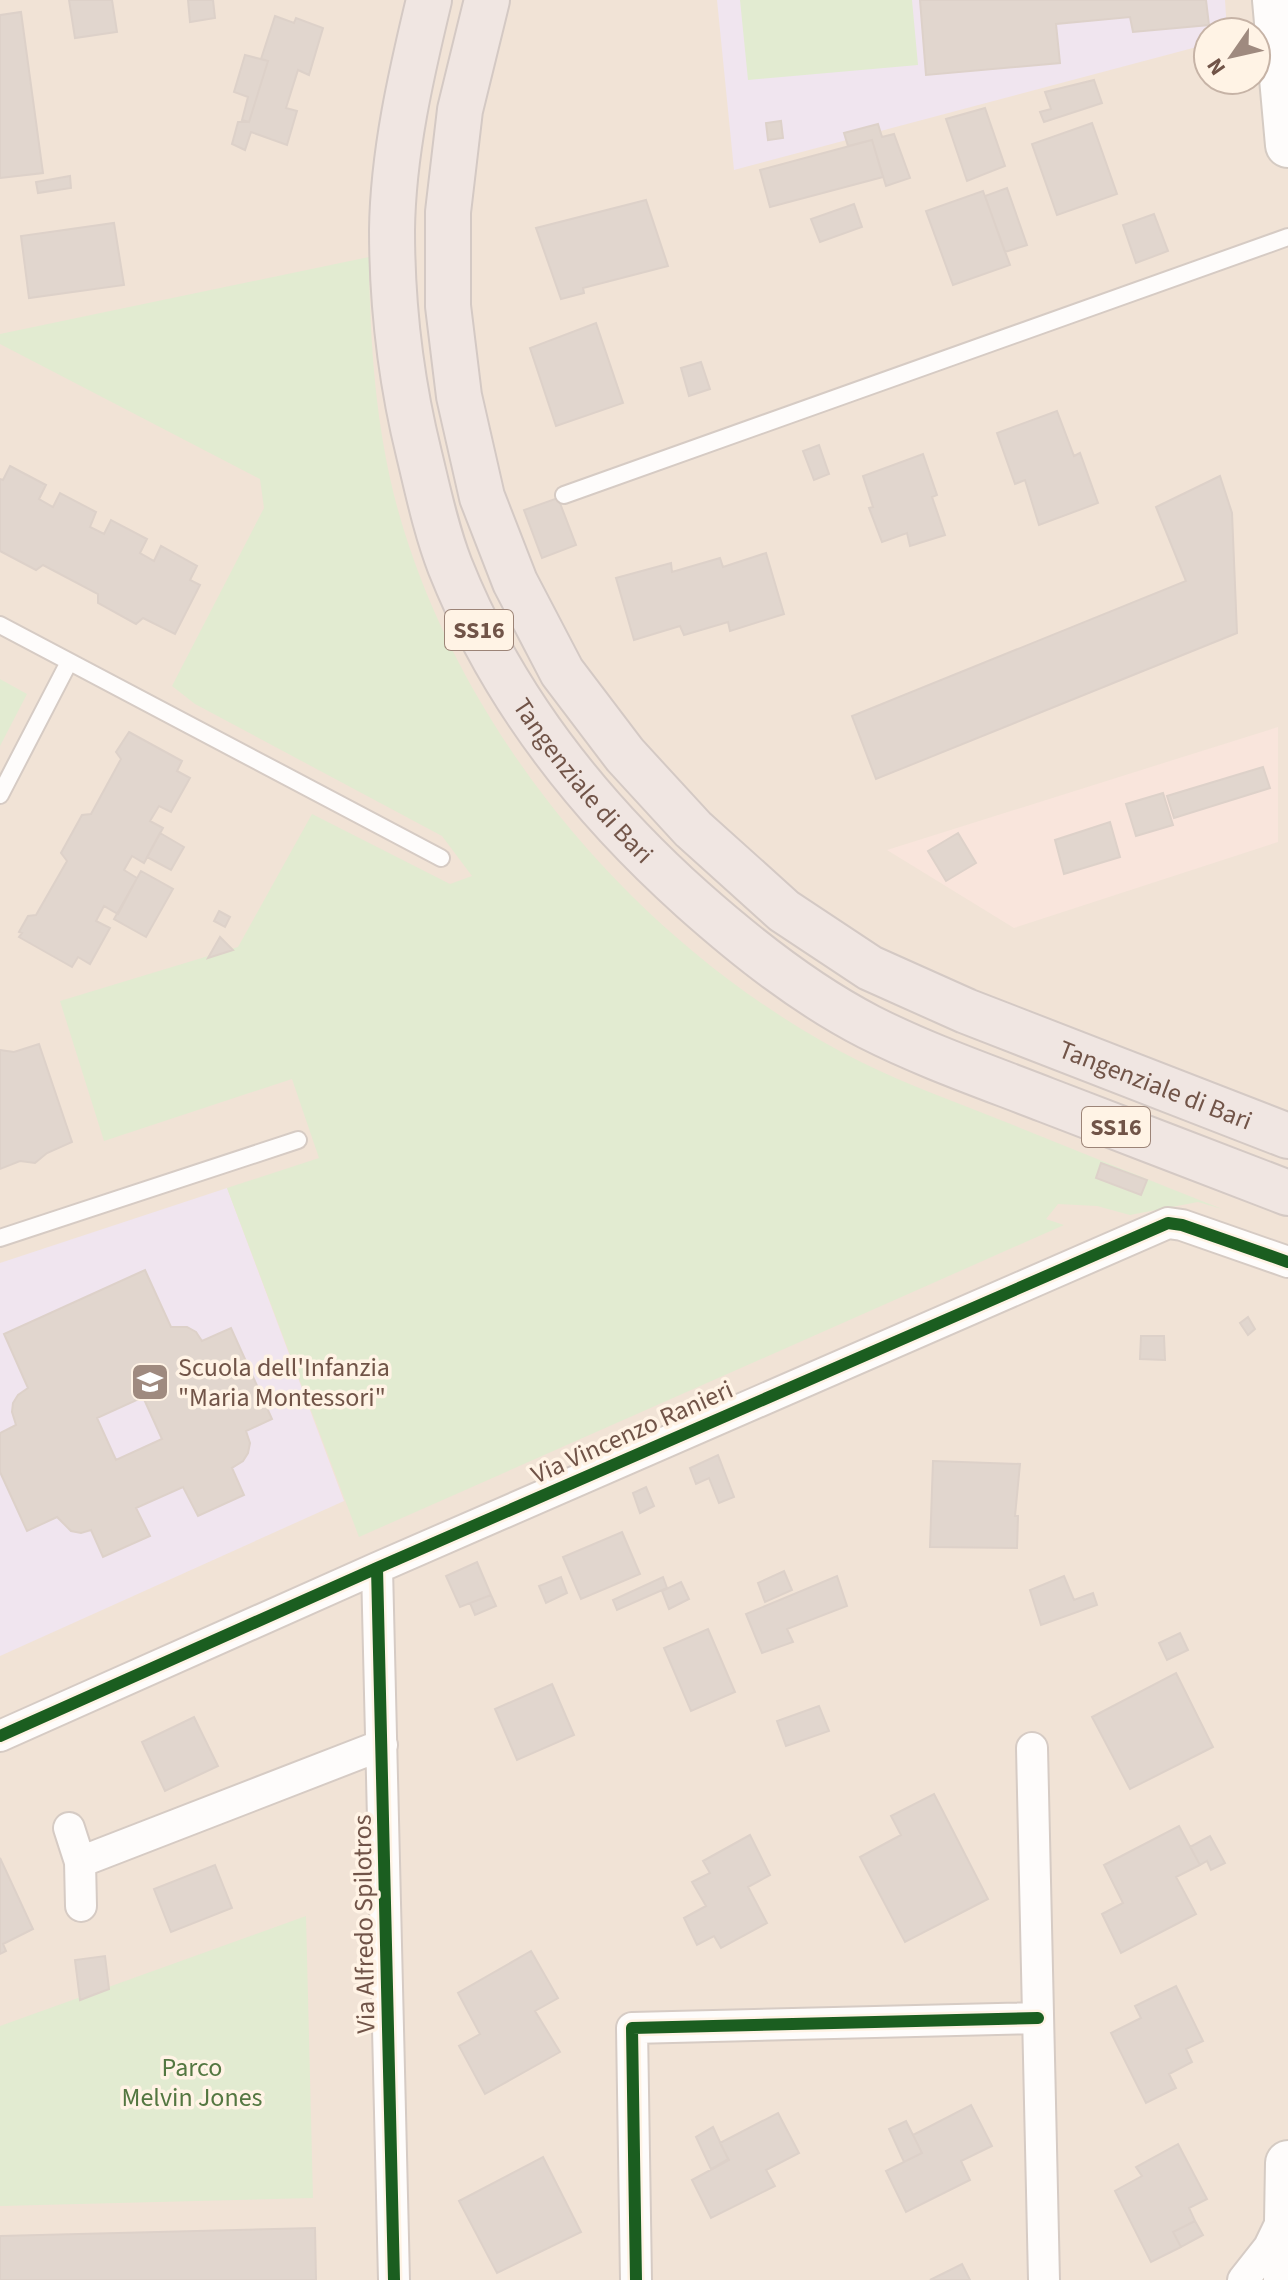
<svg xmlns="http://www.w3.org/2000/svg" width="1288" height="2280" font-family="'Source Sans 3',sans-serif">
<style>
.residential{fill:#f1e3d6;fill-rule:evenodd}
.commercial{fill:#f9e5dc}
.education{fill:#f0e5ef}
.green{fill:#e2ebd1}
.building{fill:#e1d6ce;stroke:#ddd1c9;stroke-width:2;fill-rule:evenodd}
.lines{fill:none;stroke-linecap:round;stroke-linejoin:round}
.lane-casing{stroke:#d6cbc4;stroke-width:20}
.street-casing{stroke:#d6cbc4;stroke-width:34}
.secondary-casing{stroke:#d5cbc3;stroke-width:48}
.highway-casing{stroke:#d4c9c4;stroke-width:48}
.lane{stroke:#fefcfb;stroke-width:16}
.street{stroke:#fefcfb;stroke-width:30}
.secondary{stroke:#fefcfb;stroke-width:44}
.highway{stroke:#f0e6e2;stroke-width:44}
.cycleway-casing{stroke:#fff3e5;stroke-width:17}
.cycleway{stroke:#1b5e20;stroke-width:12}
.labels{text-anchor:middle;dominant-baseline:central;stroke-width:7;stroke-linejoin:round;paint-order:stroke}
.shield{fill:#fff3e5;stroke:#9c8477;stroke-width:2}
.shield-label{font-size:24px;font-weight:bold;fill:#715448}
.street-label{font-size:26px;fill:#715448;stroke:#fff3e5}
.poi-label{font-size:26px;fill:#715448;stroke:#fff3e5;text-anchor:start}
.park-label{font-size:26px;fill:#547741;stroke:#fff3e5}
</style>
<rect width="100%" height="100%" fill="#f5eee6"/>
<path class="residential" d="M0 0H1288V2280H0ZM1208 32H1256V80H1208Z"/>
<path class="commercial" d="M1278 727V842L1014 928 887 850Z"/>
<path class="education" d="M717 0H1225L1227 32H1208V44L734 170Z
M227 1188 344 1501 0 1656V1263Z"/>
<path class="green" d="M740 0H912L918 65 748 80Z
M369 257C370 355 377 452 409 546 482 763 657 960 861 1062 907 1085 956 1102 1003 1121 1076 1150 1149 1180 1222 1209L1198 1202 1130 1215 1097 1206 1058 1204 1046 1219 1064 1225 359 1537 227 1188 319 1158 292 1079 104 1141 60 1001 238 947 312 814 450 884 472 876 442 836 195 704 172 686 264 508 260 479 0 344V334Z
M0 679 27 694 0 746Z
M306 1916 313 2198 0 2206V2026Z"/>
<path class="building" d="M69 0H112L117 32 75 38Z
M188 0H213L215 18 190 22Z
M920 0H1206L1209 25 1133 32 1130 17 1056 24 1060 63 926 75Z
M21 12 43 173 0 178V15Z
M275 16 294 23 296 18 323 28 309 75 298 70 286 108 297 111 287 145 251 132 245 150 232 144 238 122H249L268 61 261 59Z
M245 55 268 61 249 122 242 120 248 97 234 92Z
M1094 80 1102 103 1044 122 1040 112 1051 109 1045 92Z
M985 108 1005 166 967 181 946 119Z
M781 121 783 138 768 140 766 123Z
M1092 123 1117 194 1057 215 1032 144Z
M878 124 882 137 894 134 910 178 886 186 872 140 848 146 844 133Z
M872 140 883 177 770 207 760 170Z
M70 176 71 188 38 193 36 182Z
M1007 188 1027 245 1005 252 985 196Z
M983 191 1010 265 953 285 926 211Z
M646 200 668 266 583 288 584 293 561 299 536 228Z
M854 204 862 227 820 242 811 219Z
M1154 214 1168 251 1136 263 1123 225Z
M114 223 124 285 29 298 21 236Z
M596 323 623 403 556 426 530 348Z
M701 362 710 389 689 396 681 368Z
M1057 411 1074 456 1080 453 1098 503 1039 525 1025 480 1015 484 997 433Z
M819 445 829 474 814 480 803 451Z
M923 454 937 495 932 497 945 535 910 546 907 533 882 542 869 508 873 507 863 476Z
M10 466 46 485 39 499 53 507 60 493 96 512 90 527 104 534 111 520 147 539 140 553 154 561 161 546 197 566 190 580 200 585 175 634 143 618 136 624 98 603V594L43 565 36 570 0 551V479L3 480Z
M1220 476 1232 513 1237 633 876 779 852 716 1186 581 1156 507Z
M558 498 576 545 542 558 524 510Z
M766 553 784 614 730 631 728 622 684 635 680 626 634 640 616 578 671 563 672 572 720 558 723 567Z
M129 732 182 761 177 771 190 778 171 812 159 806 150 821 163 828 144 863 132 856 124 870 137 878 118 914 104 906 96 921 110 928 90 964 78 957 72 967 19 937 22 933 19 932 28 916 36 915 67 861 61 853 82 815 91 814 121 759 116 752Z
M1263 767 1270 788 1174 818 1167 796Z
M1163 793 1173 825 1136 836 1126 804Z
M1110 822 1120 857 1064 874 1055 840Z
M160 833 184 847 171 870 147 857Z
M958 833 976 863 946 881 928 851Z
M141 871 173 889 146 937 114 919Z
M219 911 230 917 225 927 214 921Z
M220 937 233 950 208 958Z
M39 1044 72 1142 47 1153 35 1163 20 1161 0 1169V1050L14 1052Z
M1101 1163 1147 1180 1141 1195 1096 1178Z
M145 1270 171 1327H187L196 1332 202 1341 231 1328 272 1419 246 1431 250 1443 248 1453 243 1461 232 1468 244 1495 198 1516 183 1487 136 1508 150 1536 103 1557 91 1530 81 1533 71 1531 57 1517 27 1531 0 1472V1433L16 1425 12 1412 13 1403 18 1395 28 1388 4 1334ZM143 1397 162 1439 116 1460 97 1418Z
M1248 1317 1255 1329 1248 1335 1240 1323Z
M1141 1336H1164L1165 1360 1140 1359Z
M718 1455 734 1497 719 1503 709 1478 696 1484 690 1468Z
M933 1461 1020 1464 1015 1516H1018L1017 1548 930 1547Z
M646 1487 654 1506 640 1513 633 1493Z
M622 1532 640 1574 581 1599 563 1557Z
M477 1562 491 1595 460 1607 446 1576Z
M784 1571 792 1590 765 1602 758 1583Z
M837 1576 847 1606 787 1629 793 1642 762 1653 746 1614Z
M1064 1576 1074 1600 1093 1593 1097 1605 1041 1625 1030 1590Z
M561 1577 567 1593 546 1603 539 1586Z
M663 1577 667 1588 617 1610 613 1600Z
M681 1582 689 1599 669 1609 662 1591Z
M491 1595 496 1606 475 1615 470 1603Z
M708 1629 735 1692 691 1711 664 1648Z
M1180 1633 1188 1650 1167 1660 1159 1643Z
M1176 1673 1213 1747 1130 1789 1092 1717Z
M552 1684 574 1735 517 1760 495 1709Z
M819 1706 829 1731 786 1746 777 1721Z
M194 1717 218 1766 165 1791 142 1742Z
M934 1794 988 1899 905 1942 860 1857 901 1835 891 1816Z
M1179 1826 1200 1865 1176 1877 1196 1914 1121 1953 1102 1914 1123 1903 1104 1865Z
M750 1835 770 1875 748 1887 767 1923 721 1948 714 1936 697 1945 684 1918 706 1906 692 1882 710 1873 703 1861Z
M1210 1836 1225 1863 1211 1870 1207 1861 1200 1865 1190 1847Z
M0 1858 33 1929 3 1944 6 1951 0 1954Z
M215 1865 232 1908 171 1932 154 1889Z
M531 1951 558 1998 535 2011 560 2052 485 2094 459 2046 480 2034 458 1993Z
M105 1956 109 1989 80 2000 75 1960Z
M1176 1986 1203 2041 1186 2049 1192 2062 1169 2074 1176 2088 1146 2103 1111 2033 1141 2018 1135 2006Z
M971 2105 992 2146 961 2161 970 2180 906 2212 886 2171 922 2153 913 2135Z
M778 2113 799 2153 766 2170 775 2186 711 2218 692 2180 729 2160 720 2143Z
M906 2121 922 2153 904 2162 889 2129Z
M713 2127 728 2159 711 2169 696 2137Z
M1178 2144 1207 2199 1189 2208 1195 2221 1173 2232 1181 2247 1151 2262 1115 2191 1142 2176 1136 2167Z
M543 2157 581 2232 497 2273 459 2201Z
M1195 2221 1203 2235 1181 2247 1173 2232Z
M315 2228 316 2280H0V2236Z
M962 2264 970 2280H930Z"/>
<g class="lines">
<defs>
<path id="lane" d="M564 495 1288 237
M0 625 441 858
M0 795 69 662
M0 1238 298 1140"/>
<path id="street" d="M377 1568 394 2280
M0 1736 377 1568 1168 1223 1182 1225 1288 1262
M1032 1748 1044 2280
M69 1828 80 1862 81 1906
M80 1862 382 1745
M636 2280 632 2028 1038 2018
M1243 2280 1269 2247 1283 2218"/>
<path id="secondary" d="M1275 0 1288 145
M1286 2280 1288 2163"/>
<g id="highway">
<path id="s1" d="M429 0C411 75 393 153 392 230 392 305 401 381 419 454 428 491 436 530 450 566 502 697 589 807 693 900 747 948 805 994 869 1027 926 1056 987 1077 1046 1100 1127 1131 1207 1162 1288 1193"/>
<path id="s2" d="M487 0 460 110 448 212V306L459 396 482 497 515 582 562 672 625 755 693 829 784 911 870 968 966 1011 1288 1136"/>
</g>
</defs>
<use href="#lane" class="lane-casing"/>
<use href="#street" class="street-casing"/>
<use href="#secondary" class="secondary-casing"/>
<use href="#highway" class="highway-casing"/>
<use href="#lane" class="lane"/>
<use href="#street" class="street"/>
<use href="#secondary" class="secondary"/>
<use href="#highway" class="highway"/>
<defs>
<path id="cycleway" d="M377 1568 394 2280
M0 1736 377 1568 1168 1223 1182 1225 1288 1262
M636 2280 632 2028 1038 2018"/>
</defs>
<use href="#cycleway" class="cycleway-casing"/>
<use href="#cycleway" class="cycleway"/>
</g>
<defs>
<symbol id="school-square" viewBox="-11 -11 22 22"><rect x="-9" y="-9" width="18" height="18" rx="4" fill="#9f8a7f" stroke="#fff3e5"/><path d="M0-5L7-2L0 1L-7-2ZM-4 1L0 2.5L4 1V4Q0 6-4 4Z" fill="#fff"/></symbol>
</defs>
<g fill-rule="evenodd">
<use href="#school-square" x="128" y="1360" width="44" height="44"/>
</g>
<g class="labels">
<g class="shield">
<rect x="445" y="610" width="68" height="40" rx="6"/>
<rect x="1082" y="1107" width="68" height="40" rx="6"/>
</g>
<g class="shield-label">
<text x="479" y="630">SS16</text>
<text x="1116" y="1127">SS16</text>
</g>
<g class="street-label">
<text stroke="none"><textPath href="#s1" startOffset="830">Tangenziale di Bari</textPath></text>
<text stroke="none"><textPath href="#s2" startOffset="1436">Tangenziale di Bari</textPath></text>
<text transform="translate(632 1432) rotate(-24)">Via Vincenzo Ranieri</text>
<text transform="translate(364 1924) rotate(-91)">Via Alfredo Spilotros</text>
</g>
<g class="poi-label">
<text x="178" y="1367">Scuola dell'Infanzia<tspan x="178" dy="30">"Maria Montessori"</tspan></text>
</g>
<g class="park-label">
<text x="192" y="2067">Parco<tspan x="192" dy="30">Melvin Jones</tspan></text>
</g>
</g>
<g transform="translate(1232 56) rotate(236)"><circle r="38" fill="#fff3e5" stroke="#c6b3a6" stroke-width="2"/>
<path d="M0-6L14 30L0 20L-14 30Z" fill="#9f8a7f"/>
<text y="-12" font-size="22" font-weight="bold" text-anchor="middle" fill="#715448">N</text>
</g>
</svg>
